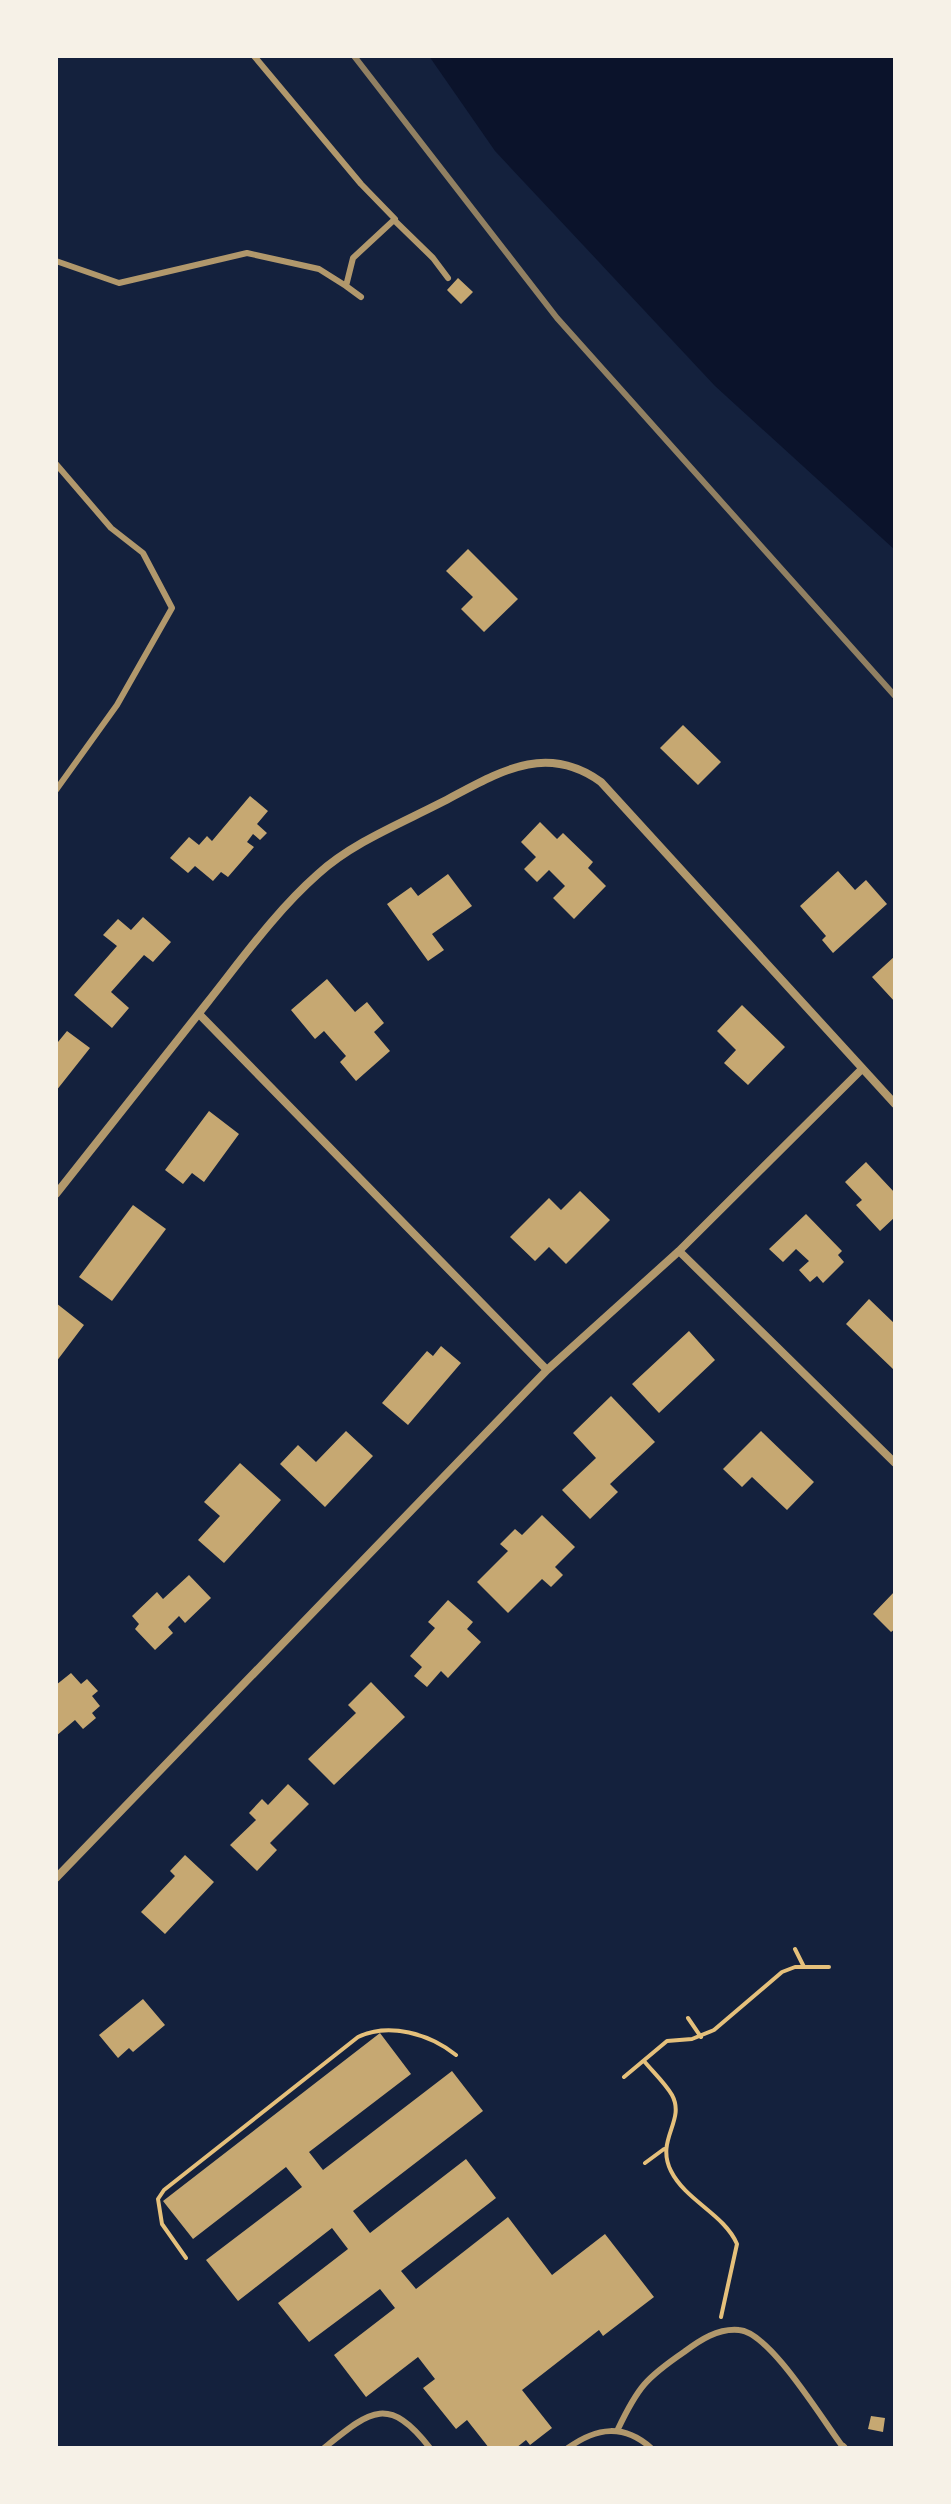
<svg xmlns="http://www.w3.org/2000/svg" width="951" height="2504" font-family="'Open Sans',sans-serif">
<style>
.water{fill:#0b132b}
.building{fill:#c6a872}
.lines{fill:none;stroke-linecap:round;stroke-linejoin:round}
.path{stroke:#e5c07b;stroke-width:4}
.service{stroke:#b1986c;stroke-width:6}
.minor{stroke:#b1986c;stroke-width:8}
.rail{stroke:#918062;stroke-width:6}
</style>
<rect width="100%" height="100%" fill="#14213d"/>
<path class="water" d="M429 56H895V550L715 386 495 151Z"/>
<path class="building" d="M458 278 473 292 461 304 447 290Z
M468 549 518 599 484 632 461 609 473 597 446 571Z
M683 725 721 762 698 785 660 748Z
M250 796 268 811 257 824 267 833 260 840 253 834 247 842 254 847 228 877 221 872 213 881 195 866 188 873 170 858 189 837 199 845 207 836 212 841Z
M540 822 557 839 563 833 593 862 588 868 606 886 574 919 553 898 565 886 549 870 537 882 524 869 536 857 521 842Z
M838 871 855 890 866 880 887 904 833 953 822 940 826 936 800 906Z
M448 874 472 906 432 934 444 950 428 961 387 904 411 887 418 896Z
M143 917 171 942 153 962 144 955 111 992 129 1008 112 1028 74 995 117 946 103 935 118 919 131 930Z
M895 956V1002L872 977Z
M327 979 355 1012 367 1002 384 1023 374 1032 390 1051 356 1081 340 1062 346 1056 324 1031 315 1039 291 1010Z
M742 1005 785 1047 748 1085 724 1063 736 1050 717 1031Z
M67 1031 90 1048 56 1091V1040L58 1042Z
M209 1111 239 1134 204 1182 192 1173 183 1184 165 1170Z
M866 1162 895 1193V1217L880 1231 856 1205 862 1200 845 1182Z
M580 1191 610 1220 566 1264 549 1247 535 1261 510 1237 549 1198 561 1210Z
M133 1205 166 1229 112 1301 79 1277Z
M806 1214 842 1251 838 1255 844 1262 823 1283 817 1276 810 1282 799 1270 809 1261 796 1249 783 1262 769 1249Z
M869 1299 895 1324 893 1369 846 1324Z
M56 1303 84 1325 56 1362Z
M689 1331 715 1360 659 1413 632 1384Z
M441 1346 461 1363 408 1425 382 1403 427 1351 433 1356Z
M611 1396 655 1442 610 1484 618 1492 590 1519 562 1490 596 1458 573 1433Z
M346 1431 373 1456 325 1507 280 1464 298 1445 316 1462Z
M761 1431 814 1482 787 1510 752 1477 742 1487 723 1469Z
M240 1463 281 1500 224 1563 198 1540 220 1516 204 1502Z
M542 1515 575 1547 555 1567 563 1575 551 1587 542 1579 508 1613 477 1582 508 1551 500 1544 515 1529 522 1535Z
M189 1575 211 1598 185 1623 179 1616 168 1627 173 1633 155 1650 135 1629 139 1624 132 1616 157 1592 163 1599Z
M895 1591V1629L891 1632 873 1614Z
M448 1600 473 1622 467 1629 481 1642 448 1678 441 1671 427 1687 414 1676 422 1667 410 1656 435 1628 428 1622Z
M71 1673 81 1684 87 1679 98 1691 92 1696 100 1706 92 1713 96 1718 83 1729 75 1720 56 1736V1685Z
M371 1682 405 1717 334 1785 308 1759 356 1713 348 1705Z
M288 1784 309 1804 270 1843 277 1850 257 1871 230 1845 256 1820 249 1813 262 1799 268 1805Z
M185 1855 214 1882 165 1934 141 1912 175 1876 170 1871Z
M143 1999 165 2025 133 2052 129 2048 118 2058 99 2035Z
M380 2033 411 2074 309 2152 323 2170 452 2071 483 2111 353 2211 370 2233 466 2159 496 2198 401 2271 416 2289 508 2217 552 2275 605 2234 654 2297 603 2336 599 2330 522 2390 552 2428 530 2445 526 2440 516 2448H489L467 2420 456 2429 423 2388 435 2379 418 2357 366 2397 334 2355 395 2308 380 2289 309 2342 278 2303 348 2249 332 2228 238 2301 206 2260 302 2187 286 2167 193 2239 163 2201Z
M871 2416 885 2418 883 2432 868 2429Z"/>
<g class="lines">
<path class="path" d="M795 1949 804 1967
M688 2018 701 2037
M644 2061C653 2072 665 2083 672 2095 686 2121 655 2139 671 2171 686 2201 724 2214 737 2244L721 2317
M624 2077 667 2041 692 2039 714 2030 782 1972 795 1967H829
M645 2163 664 2149
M186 2258 162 2224 158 2199 164 2190 358 2037C389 2022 430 2034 456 2055
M455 2448H456"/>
<path class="service" d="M254 56 361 184 395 219 353 258 346 286 361 297
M394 220 433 258 448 278
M56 261 119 283 247 253 319 269 346 286
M56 464 111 528 143 553 172 608 117 705 56 790
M618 2429C638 2387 646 2378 684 2352 700 2340 718 2328 739 2330 770 2332 823 2421 843 2447
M324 2448C370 2411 388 2394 430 2448
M568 2448C597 2427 624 2424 651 2448"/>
<path class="minor" d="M199 1014 547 1370
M56 1194C106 1130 157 1067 207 1003 242 959 276 911 318 874 354 841 407 821 450 798 501 771 547 743 601 782L895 1104
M679 1251 895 1463
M56 1878 547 1370 679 1251 861 1070
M843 2447 844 2448"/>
<path class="rail" d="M354 56 557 318 895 696"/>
</g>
<rect width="951" height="2504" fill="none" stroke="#f6f1e7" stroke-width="116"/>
</svg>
